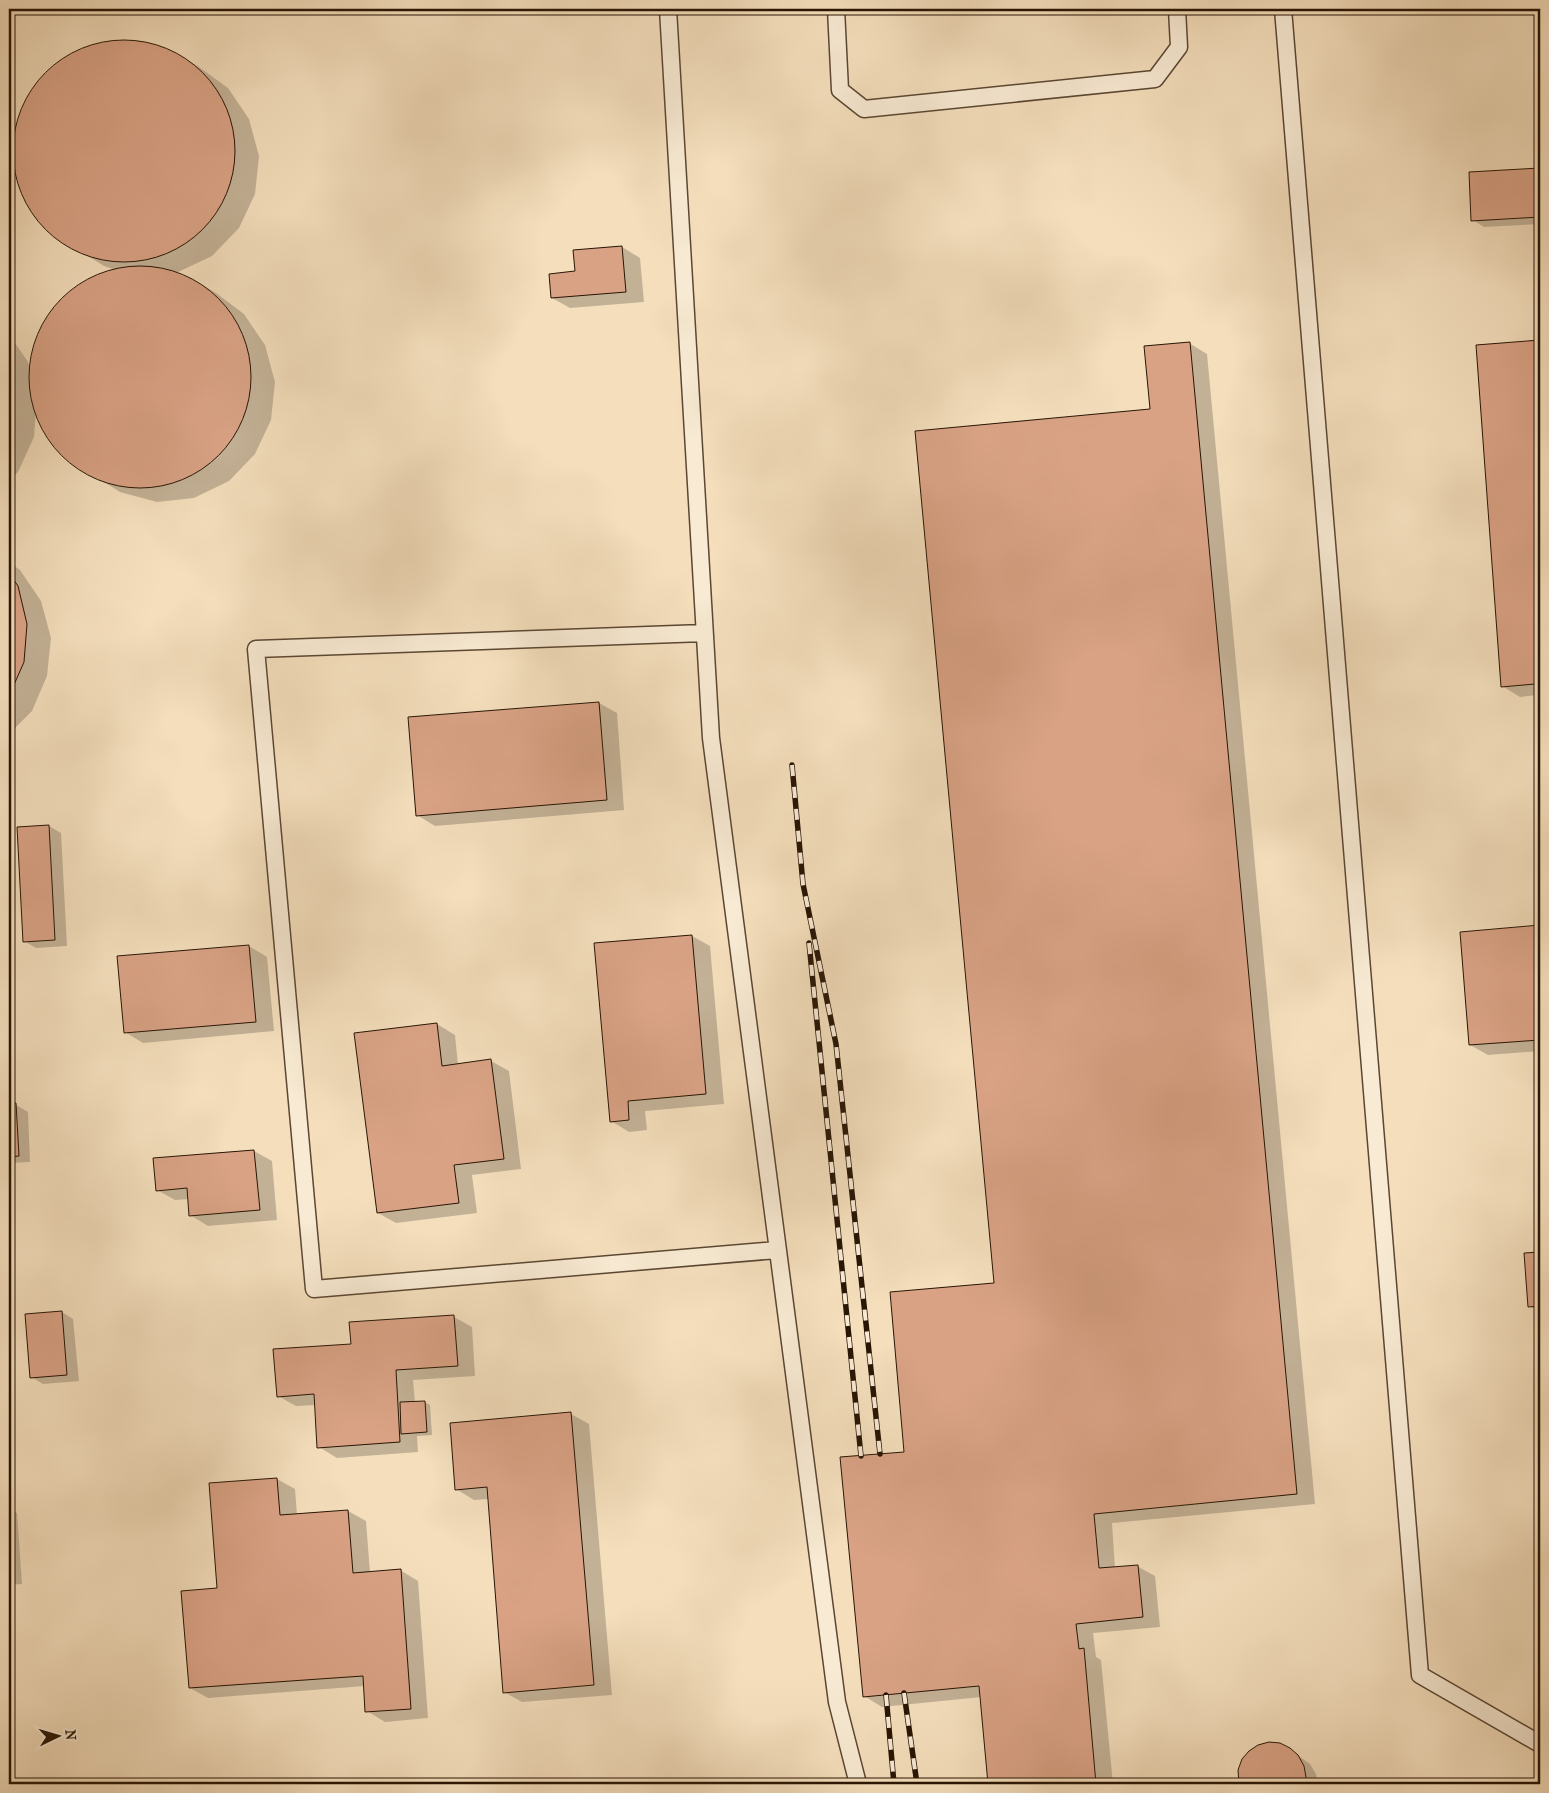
<svg xmlns="http://www.w3.org/2000/svg" width="1549" height="1793" font-family="'IM FELL French Canon',serif">
<style>
.shadow{fill:#0003}
.building{fill:#d9a285;stroke:#281504}
.lines{fill:none;stroke-linecap:round;stroke-linejoin:round}
.lane-casing{stroke:#5b4732;stroke-width:19}
.lane{stroke:#f8ead3;stroke-width:16}
.rail-casing{stroke:#281504;stroke-width:5.5}
.rail{stroke:#f8ead3;stroke-width:4;stroke-dasharray:11;stroke-linecap:butt}
</style>
<rect width="100%" height="100%" fill="#f4debc"/>
<filter id="stains"><feTurbulence type="fractalNoise" baseFrequency=".004" numOctaves="4"/><feColorMatrix values="0 0 0 0 .2 0 0 0 0 .09 0 0 0 0 .02 0 0 0 .5 -.17"/></filter>
<radialGradient id="worn" r=".72"><stop offset=".6" stop-color="#630" stop-opacity="0"/><stop offset="1" stop-color="#630" stop-opacity=".3"/></radialGradient>
<path class="shadow" d="M117 9H160L129 12Z
M142 41 175 53 199 67 228 88 249 119 259 156 255 194 239 228 212 256 176 273 191 278 216 293 244 314 265 345 275 382 271 420 255 454 229 481 194 498 157 502 120 492 64 457 43 429 36 410 34 437 18 472 9 481V334L28 362 31 372V361L42 327 62 299 90 278 116 270 104 266 48 231 27 203 16 170 15 135 25 102 46 73 74 52 107 42Z
M9 147 13 165 9 205Z
M1540 170V224L1484 227 1473 220 1470 174Z
M622 247 640 258 644 302 570 308 552 298 576 272Z
M1540 341V745L1537 695 1520 697 1502 686 1478 346Z
M1189 343 1207 354 1315 1504 1112 1523 1115 1568 1137 1566 1155 1576 1160 1627 1093 1633 1096 1657 1101 1660 1113 1784H989L981 1697 882 1707 864 1696 905 1453 996 1284 1151 410Z
M9 562 20 570 41 601 51 638 47 676 32 711 9 734Z
M599 703 617 713 624 810 435 826 417 815Z
M49 826 61 833 67 946 36 948 24 941 18 828Z
M1540 927V1051L1488 1055 1470 1045 1462 933Z
M692 936 710 946 724 1104 645 1111 647 1130 629 1132 611 1121 595 944Z
M249 946 267 957 274 1031 143 1043 125 1032 118 958Z
M437 1024 455 1035 458 1065 491 1061 509 1071 521 1169 472 1175 477 1213 396 1223 378 1213Z
M9 1105H16L28 1112 30 1162 9 1163Z
M254 1151 272 1161 277 1220 208 1226 190 1215 189 1199 175 1200 157 1190Z
M1540 1253V1312L1529 1306 1525 1254Z
M62 1312 73 1319 79 1381 43 1384 31 1377Z
M454 1317 472 1327 475 1376 413 1380 415 1403 425 1402 430 1405 432 1435 417 1436 418 1452 337 1458 319 1447 316 1405 296 1406 278 1396 352 1345 351 1323Z
M571 1414 589 1424 612 1695 522 1702 504 1692 489 1499 474 1500 456 1489Z
M277 1479 295 1489 297 1515 348 1511 366 1521 370 1573 400 1570 418 1581 428 1718 385 1722 367 1711 365 1686 208 1698 190 1688 219 1589Z
M9 1509 17 1513 22 1584 9 1585Z
M1289 1749 1310 1764 1316 1774 1318 1784H1240L1239 1781Z"/>
<path class="building" d="M13 151a111 111 0 1 1 222 0a111 111 0 1 1-222 0Z
M1540 168V217L1471 221 1469 172Z
M622 246 626 292 551 298 549 274 575 271 573 250Z
M29 377a111 111 0 1 1 222 0a111 111 0 1 1-222 0Z
M1540 340V762L1535 684 1501 687 1476 345Z
M1190 342 1297 1494 1094 1514 1099 1568 1138 1565 1143 1617 1076 1624 1079 1649 1084 1648 1096 1784H988L979 1686 863 1697 840 1457 904 1452 890 1292 994 1283 915 431 1150 409 1144 346Z
M9 365 14 385 9 427Z
M9 573 18 586 27 624 24 662 9 696Z
M599 702 607 800 416 816 408 717Z
M49 825 55 940 23 942 17 827Z
M1540 925V1040L1469 1045 1460 932Z
M692 935 706 1094 628 1101 629 1120 610 1122 594 943Z
M249 945 256 1022 124 1033 117 956Z
M437 1023 442 1066 491 1059 504 1159 454 1165 459 1203 377 1213 354 1033Z
M16 1103 19 1156 9 1157V1104Z
M254 1150 260 1210 189 1216 187 1188 156 1191 153 1158Z
M1540 1252V1306L1528 1307 1524 1253Z
M62 1311 67 1375 30 1378 25 1314Z
M454 1315 458 1366 396 1370 400 1442 317 1448 314 1394 277 1397 273 1349 351 1344 349 1322Z
M425 1401 427 1432 401 1434 400 1402Z
M571 1412 594 1685 503 1693 487 1487 455 1490 450 1423Z
M277 1478 280 1515 348 1510 353 1573 401 1569 411 1709 365 1712 363 1676 189 1688 181 1591 217 1588 209 1483Z
M1269 1742 1280 1743 1290 1748 1298 1755 1304 1766 1306 1777 1305 1784H1239L1238 1770 1242 1759 1249 1751 1258 1745Z"/>
<g class="lines">
<defs>
<path id="lane" d="M668 9 711 738 837 1702 858 1784
M836 9 840 90 864 109 1155 79 1179 47 1177 9
M1283 9 1420 1675 1540 1744
M704 633 256 649 314 1289 777 1250"/>
</defs>
<use href="#lane" class="lane-casing"/>
<use href="#lane" class="lane"/>
<defs>
<path id="rail" d="M792 765 803 884 836 1044 880 1454
M809 943 861 1456
M904 1693 917 1784
M886 1695 894 1784"/>
</defs>
<use href="#rail" class="rail-casing"/>
<use href="#rail" class="rail"/>
</g>
<rect width="1549" height="1793" fill="none" stroke="#f4debc" stroke-width="30"/>
<rect x="10" y="10" width="1529" height="1773" fill="none" stroke="#281504" stroke-width="2.5"/>
<rect x="15" y="15" width="1519" height="1763" fill="none" stroke="#281504"/>
<g transform="translate(58 1736) rotate(85)" stroke="#f8ead3" stroke-width="4" paint-order="stroke">
<path d="M0-4L9 19L0 12L-9 19Z" fill="#281504"/>
<text y="-8" font-size="14" font-weight="bold" text-anchor="middle" fill="#281504">N</text>
</g>
<rect width="100%" height="100%" filter="url(#stains)"/>
<rect width="100%" height="100%" fill="url(#worn)"/>
</svg>
